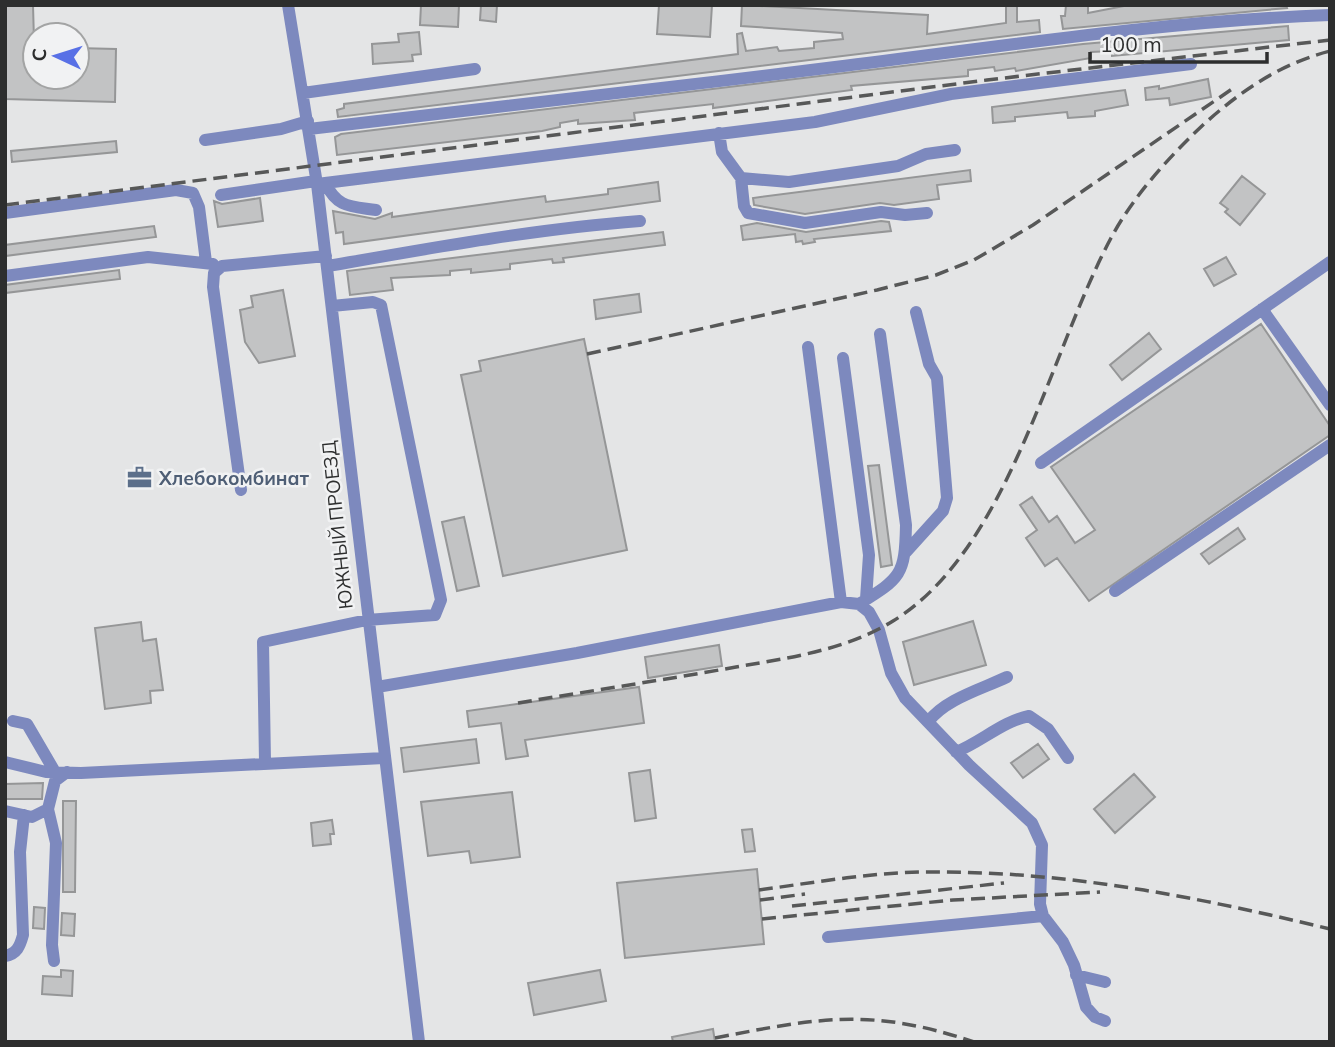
<svg xmlns="http://www.w3.org/2000/svg" width="1335" height="1047" font-family="Mulish,sans-serif">
<style>
.building{fill:#c2c3c4;stroke:#959697;stroke-width:2}
.lines{fill:none;stroke-linecap:round;stroke-linejoin:round}
.minor{stroke:#7d89be;stroke-width:12}
.rail{stroke:#575858;stroke-width:3.5;stroke-dasharray:14 7;stroke-linecap:butt}
.labels{text-anchor:middle;dominant-baseline:central;stroke-width:5;stroke-linejoin:round;paint-order:stroke}
.service-label{font-size:19px;font-weight:bold;fill:#4e5e75;stroke:#f1f2f3;text-anchor:start}
.street-label{font-size:19px;fill:#2d2e2e;stroke:#f1f2f3}
</style>
<rect width="100%" height="100%" fill="#e4e5e6"/>
<path class="building" d="M5 5H33L35 77H77V48L116 49 115 102 5 99Z
M421 5H459L458 27 420 25Z
M481 5H497L496 22 480 20Z
M659 5H712L710 37 657 34Z
M742 5 928 15 927 34 1006 23V5H1017V22L1039 20 1040 32 338 117 337 110 344 108V104L738 54 737 34 742 33 746 51 777 47 779 51 814 48V42L843 39 842 33 741 26Z
M1066 5H1088V13L1129 5H1286L1287 8 1063 29 1061 16H1065Z
M1288 26 1289 40 1112 56V51L1091 52V58L1016 71 1015 68 995 71 994 67 968 70V76L851 86 852 90 713 108V104L634 113 635 120 578 124V120L560 123V127L542 131 337 155 335 137 341 134 1083 44Z
M419 32 421 54 412 55 413 61 373 64 372 44 399 42 398 34Z
M1208 79 1211 97 1170 105 1169 98 1146 100 1145 88 1159 86V89Z
M1125 90 1128 105 1095 111V116L1068 118 1067 112 1015 117V121L993 123 992 107Z
M116 141 117 152 12 162 11 151Z
M970 170 971 181 937 185 939 199 894 205 880 203 805 214 754 205 753 198Z
M1242 176 1265 194 1240 225 1225 212 1228 209 1220 203Z
M658 182 660 201 344 244 343 232 336 233 333 211 375 219 392 213V217L545 196 546 202 608 194V189Z
M260 198 263 221 218 227 214 201 222 204Z
M881 221 889 222 891 231 814 239 815 242 803 244 802 241 796 242 795 234 743 240 741 226 757 223 806 232Z
M154 226 156 237 5 256V245Z
M663 232 665 245 563 258 564 262 553 263 552 259 510 264V269L471 273V269L450 271V275L391 278 393 290 350 295 347 271Z
M1226 257 1236 274 1214 286 1204 269Z
M119 270 120 279 5 293V285Z
M283 290 295 356 259 363 245 342 240 310 253 307 251 296Z
M639 294 641 312 596 319 594 300Z
M1261 324 1330 426V435L1089 601 1057 558 1045 566 1026 538 1037 530 1020 505 1032 497 1049 522 1057 516 1075 543 1095 530 1051 467Z
M1149 333 1161 349 1122 380 1110 365Z
M584 339 627 550 503 576 461 375 481 371 479 361Z
M879 465 892 565 881 567 868 466Z
M464 517 479 586 457 591 442 522Z
M1238 528 1245 539 1209 564 1201 554Z
M973 621 986 665 914 685 903 642Z
M141 622 143 641 156 639 163 690 150 691 151 703 105 709 95 628Z
M719 645 722 666 648 678 645 657Z
M639 687 644 723 525 740 528 756 506 759 501 723 469 727 467 711Z
M476 739 479 763 404 772 401 748Z
M1038 744 1049 759 1023 778 1011 763Z
M650 770 656 818 635 821 629 773Z
M1134 774 1155 797 1115 833 1094 809Z
M43 783 42 799H5V784Z
M512 792 520 857 471 863 469 851 428 856 421 802Z
M63 801H76L75 892H63Z
M332 820 334 834H330L331 844 313 846 311 823Z
M752 829 755 851 745 852 742 830Z
M757 869 764 944 625 958 617 883Z
M34 907 45 908 44 929 33 928Z
M62 913 75 914 74 936 61 935Z
M61 970 73 971 72 996 42 994 43 976 61 977Z
M600 970 606 1001 534 1015 528 983Z
M713 1029 715 1042H673L672 1037Z"/>
<g class="lines">
<path class="minor" d="M288 5 317 184 419 1042
M303 93 475 69
M309 129C485 108 660 89 835 67 1000 47 1163 21 1330 15
M719 133 722 152 741 178 789 182 898 166 926 154 955 150
M205 140 281 129 308 121
M741 178 744 206 748 213 805 223 881 212 905 215 927 213
M325 183C338 208 349 206 376 210
M317 184 815 122 951 94 1191 64
M221 195 316 181
M5 213 176 190 193 193 199 207 206 262
M328 266C431 248 535 229 640 221
M5 276 148 257 213 264
M1262 309 1330 405
M808 347 841 602
M843 358 869 555 866 599
M1041 463 1330 262
M241 490 213 287 214 273 222 266 326 256
M906 552 943 511 947 498 937 378 929 364 916 312
M1115 591 1330 445
M859 604C901 578 905 575 906 525L880 334
M377 687 577 653 841 602 859 604 869 612 879 630 891 673 905 698 969 765 1032 823 1042 845 1040 904 1043 916 1063 942 1074 965 1086 1007 1095 1017 1105 1021
M13 721 27 724 55 772
M928 722C945 699 982 689 1007 677
M956 752C981 742 1003 721 1029 716L1048 729 1068 758
M5 762 46 772 81 773 384 758
M265 762 263 642 367 620 435 615 441 600 381 305 373 302 332 306
M48 809 56 843 52 945 54 961
M5 811 32 817 48 809 55 781 67 772
M828 937 1043 916
M5 956C17 954 20 946 23 935L20 852 24 815
M1076 975 1105 982"/>
<path class="rail" d="M5 205 987 80 1330 40
M587 354 877 290 936 275 974 260 1033 225 1235 87
M518 703C590 691 663 680 736 667 789 658 846 650 893 621 1008 551 1049 354 1111 238 1134 195 1169 157 1204 124 1242 90 1280 64 1330 51
M759 890C818 882 879 871 939 872 1072 872 1202 898 1330 929
M760 900 805 894
M792 906 1004 883
M762 919 953 900 1100 892
M715 1038C818 1018 871 1007 974 1042
M857 1042H909"/>
</g>
<defs>
<symbol id="office-bare" viewBox="-9 -9 18 18"><path d="M-6-3h4V-5.5h4V-3h4V5H-6ZM-1-4.5V-3h2v-1.5ZM-6 0V1H6V0Z" fill="#5c6f8a" stroke="#f1f2f3" stroke-width="2.5" paint-order="stroke"/></symbol>
</defs>
<g fill-rule="evenodd">
<use href="#office-bare" x="122" y="460" width="35" height="35"/>
</g>
<g class="labels">
<g class="service-label">
<text x="159" y="478">Хлебокомбинат</text>
</g>
<g class="street-label">
<text transform="translate(337 525) rotate(-96)">ЮЖНЫЙ ПРОЕЗД</text>
</g>
</g>
<rect width="1335" height="1047" fill="none" stroke="#2d2e2e" stroke-width="14"/>
<g transform="translate(56 56) rotate(274)"><circle r="33" fill="#f1f2f3" stroke="#a3a4a4" stroke-width="2"/>
<path d="M0-5L12 26L0 18L-12 26Z" fill="#5870e6"/>
<text y="-10" font-size="19" font-weight="bold" text-anchor="middle" fill="#2d2e2e">С</text>
</g>
<path d="M1090 52v10h177v-10" fill="none" stroke="#2d2e2e" stroke-width="3.5"/>
<text x="1100" y="52" font-size="21" fill="#2d2e2e" stroke="#f1f2f3" stroke-width="5" paint-order="stroke">100 m</text>
</svg>
